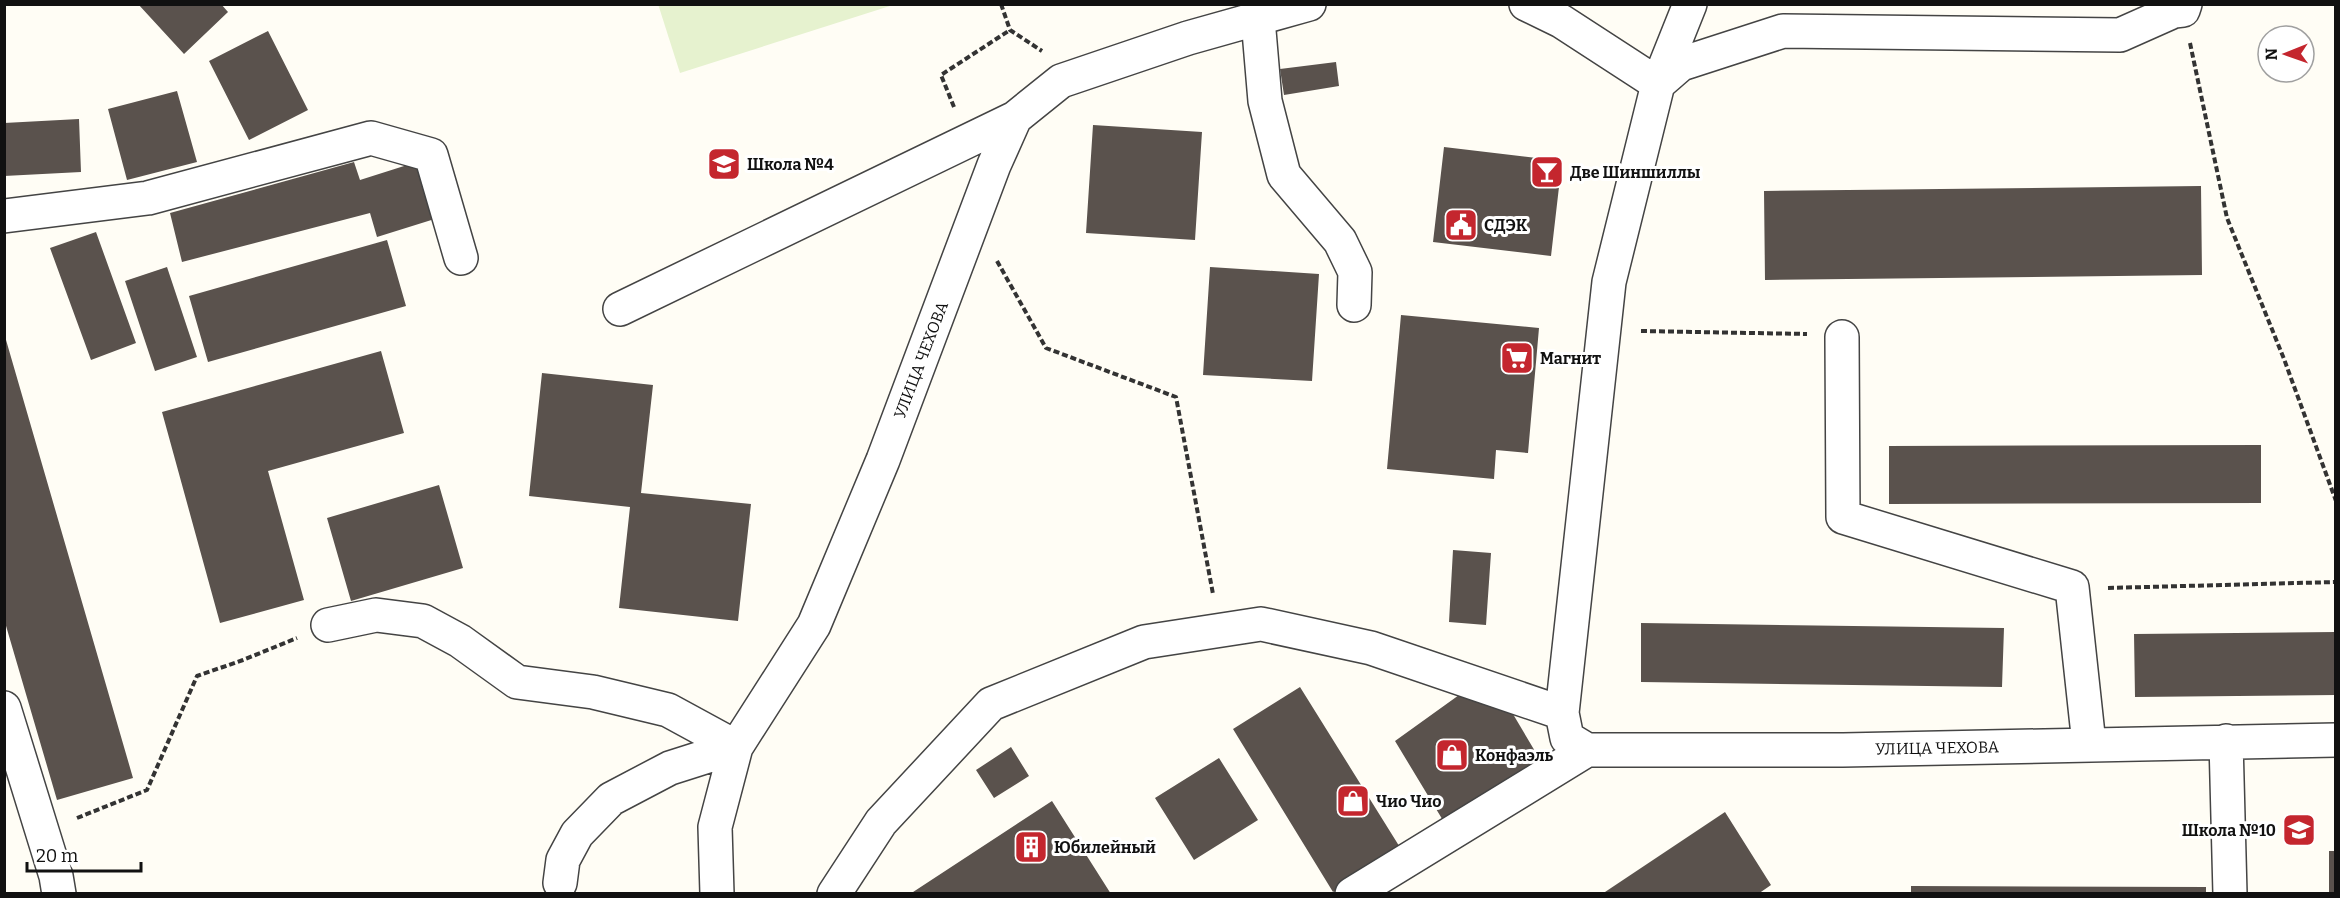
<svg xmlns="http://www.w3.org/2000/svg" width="2340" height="898" font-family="Bitter,serif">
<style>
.pitch{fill:#e6f2cf}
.building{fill:#5a524d}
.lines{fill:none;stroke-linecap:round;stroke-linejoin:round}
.minor-casing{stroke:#444;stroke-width:36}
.path{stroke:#333;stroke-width:4;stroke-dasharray:6 3;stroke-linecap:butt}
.minor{stroke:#fff;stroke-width:33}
.labels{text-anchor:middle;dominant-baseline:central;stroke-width:6;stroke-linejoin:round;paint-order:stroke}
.poi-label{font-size:16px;font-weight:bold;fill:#111;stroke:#fff;text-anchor:start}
.street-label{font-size:16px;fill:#111;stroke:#fff}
</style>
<rect width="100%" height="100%" fill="#fffdf5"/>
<path class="pitch" d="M658 4H893V5L680 73Z"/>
<path class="building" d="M138 4H221L228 12 184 54Z
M268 31 308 110 249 140 209 61Z
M1336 62 1339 86 1284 95 1280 69Z
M177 91 197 162 127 180 108 109Z
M79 119 81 172 4 176V123Z
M1093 125 1202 132 1195 240 1086 233Z
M1444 147 1562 161 1551 256 1433 242Z
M423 160 441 217 377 237 370 213 182 262 170 213 354 162 360 180Z
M2201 186 2202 275 1765 280 1764 191Z
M96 232 136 343 91 360 50 248Z
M387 240 406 306 208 362 189 296Z
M167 267 197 357 155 371 125 281Z
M1210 267 1319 274 1312 381 1203 375Z
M1401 315 1539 328 1528 453 1496 450 1494 479 1387 469Z
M4 333 133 778 57 800 4 619Z
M381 351 404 433 268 471 304 600 220 623 162 412Z
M542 373 653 385 641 493 751 504 738 621 619 608 630 507 529 496Z
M2261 445V503L1889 504V446Z
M439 485 463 568 351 601 327 518Z
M1453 550 1491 553 1486 625 1449 622Z
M1641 623 2004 628 2002 687 1641 682Z
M2336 632V695L2135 697 2134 634Z
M1300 687 1401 849 1333 892 1233 729Z
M1466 690 1507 704 1545 768 1447 827 1395 741Z
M1011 747 1029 776 994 798 976 770Z
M1219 758 1258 820 1194 860 1155 798Z
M1052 801 1111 894H910Z
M1725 812 1771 885 1758 894H1602Z
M2329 851H2336V894H2329Z
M1911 886 2206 887V894H1911Z"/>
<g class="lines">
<defs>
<path id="minor" d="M1526 4 1561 21 1658 84
M1690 4 1658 84 1609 282 1562 713 1567 738 1587 750H1843L2336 740
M1258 19 1265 101 1284 175 1340 241 1355 272 1354 305
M1658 84 1681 64 1783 31 2120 35 2174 11 2183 10 2185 4
M4 216 148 198 371 138 431 155 461 258
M620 309 1015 118
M1842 337 1843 517 2072 587 2089 744
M328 625 376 615 423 621 460 641 517 682 593 692 668 710 736 747 670 768 611 799 577 834 563 860 560 883
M4 708 56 876 59 894
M2226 741 2230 894
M717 894 715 827 736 747 814 625 883 460 994 165 1015 118 1061 81 1188 38 1309 4
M834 894 881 822 991 704 1144 642 1261 624 1371 648 1562 713
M1352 894 1587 750"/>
</defs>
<use href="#minor" class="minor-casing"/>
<path class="path" d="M1001 4 1010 30 1042 51
M2190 43 2227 218 2284 359 2336 501
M954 107 941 75 1010 30
M997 261 1046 348 1176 397 1213 594
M1641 331 1807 334
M2108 588 2336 582
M77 818 147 790 197 676 243 660 297 638"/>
<use href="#minor" class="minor"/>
</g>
<defs>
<symbol id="school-square" viewBox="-11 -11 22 22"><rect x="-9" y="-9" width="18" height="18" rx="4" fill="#c4262e" stroke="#fff"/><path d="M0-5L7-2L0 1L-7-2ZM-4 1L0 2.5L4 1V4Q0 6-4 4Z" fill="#fff"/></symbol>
<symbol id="bar-square" viewBox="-11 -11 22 22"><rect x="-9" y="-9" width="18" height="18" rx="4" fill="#c4262e" stroke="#fff"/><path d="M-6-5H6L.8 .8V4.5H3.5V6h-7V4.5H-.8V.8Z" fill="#fff"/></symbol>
<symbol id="civic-square" viewBox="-11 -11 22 22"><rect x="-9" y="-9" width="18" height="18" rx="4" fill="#c4262e" stroke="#fff"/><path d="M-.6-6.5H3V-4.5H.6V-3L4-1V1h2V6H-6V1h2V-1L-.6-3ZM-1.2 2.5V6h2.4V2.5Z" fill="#fff"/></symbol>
<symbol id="supermarket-square" viewBox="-11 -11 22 22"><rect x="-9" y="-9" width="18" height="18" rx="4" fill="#c4262e" stroke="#fff"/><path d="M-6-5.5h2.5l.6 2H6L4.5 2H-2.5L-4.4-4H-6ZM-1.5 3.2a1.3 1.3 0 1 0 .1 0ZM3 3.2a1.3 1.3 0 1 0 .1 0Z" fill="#fff"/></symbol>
<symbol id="shop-square" viewBox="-11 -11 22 22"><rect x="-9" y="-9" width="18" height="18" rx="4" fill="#c4262e" stroke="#fff"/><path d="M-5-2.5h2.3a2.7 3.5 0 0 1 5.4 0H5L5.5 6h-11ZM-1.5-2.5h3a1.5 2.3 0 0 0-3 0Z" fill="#fff"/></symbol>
<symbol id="building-square" viewBox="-11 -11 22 22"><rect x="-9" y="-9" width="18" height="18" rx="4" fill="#c4262e" stroke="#fff"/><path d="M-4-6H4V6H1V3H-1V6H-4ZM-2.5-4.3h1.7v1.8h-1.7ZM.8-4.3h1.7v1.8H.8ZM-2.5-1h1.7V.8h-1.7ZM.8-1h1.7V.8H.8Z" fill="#fff"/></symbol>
</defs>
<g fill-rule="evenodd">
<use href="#school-square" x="705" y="145" width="38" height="38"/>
<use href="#bar-square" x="1528" y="153" width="38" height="38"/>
<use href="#civic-square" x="1442" y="206" width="38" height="38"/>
<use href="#supermarket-square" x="1498" y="339" width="38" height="38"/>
<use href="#shop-square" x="1433" y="736" width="38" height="38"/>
<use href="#shop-square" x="1334" y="782" width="38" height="38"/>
<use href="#school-square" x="2280" y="811" width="38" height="38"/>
<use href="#building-square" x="1012" y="828" width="38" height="38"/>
</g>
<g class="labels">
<g class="poi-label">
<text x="747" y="164">Школа №4</text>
<text x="1570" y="172">Две Шиншиллы</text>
<text x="1484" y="225">СДЭК</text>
<text x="1540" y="358">Магнит</text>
<text x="1475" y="755">Конфаэль</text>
<text x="1376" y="801">Чио Чио</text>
<text x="2276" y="830" text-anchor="end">Школа №10</text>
<text x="1054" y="847">Юбилейный</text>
</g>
<g class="street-label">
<text transform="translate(921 360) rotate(-69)">УЛИЦА ЧЕХОВА</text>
<text transform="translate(1937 748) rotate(-1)">УЛИЦА ЧЕХОВА</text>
</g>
</g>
<rect width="2340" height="898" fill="none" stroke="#111111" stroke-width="12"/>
<g transform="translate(2286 54) rotate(269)"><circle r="28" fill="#ffffff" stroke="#a0a0a0" stroke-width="1.5"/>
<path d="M0-4.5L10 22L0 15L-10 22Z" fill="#c4262e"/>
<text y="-9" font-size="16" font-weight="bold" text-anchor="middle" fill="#111111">N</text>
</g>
<path d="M27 862v9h114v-9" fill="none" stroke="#111111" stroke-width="3"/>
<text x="36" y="862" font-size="18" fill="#111111" stroke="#ffffff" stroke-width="4.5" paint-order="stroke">20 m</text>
</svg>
